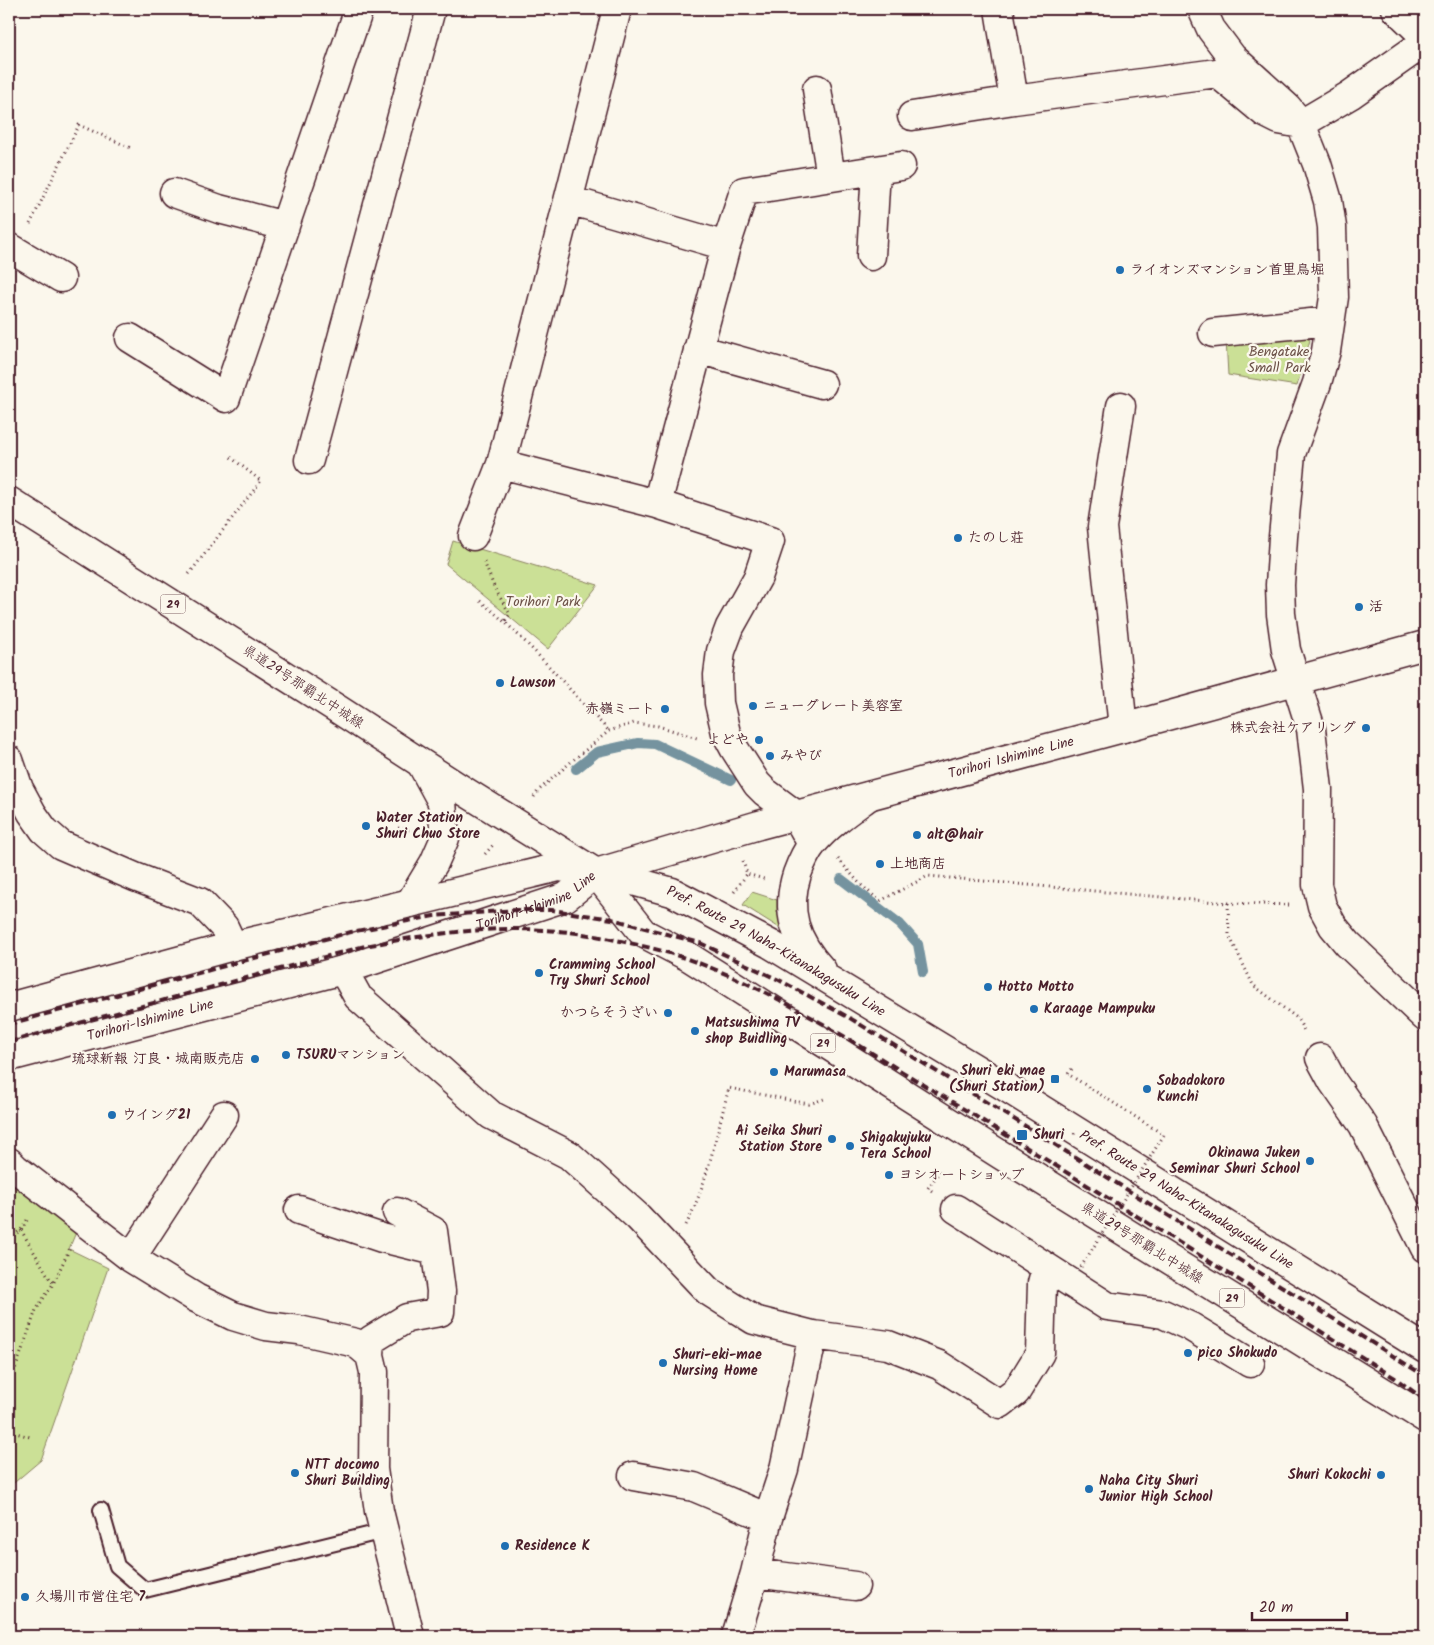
<svg xmlns="http://www.w3.org/2000/svg" width="1434" height="1645" font-family="Kalam,'Klee One',sans-serif">
<style>
.green{fill:#cbe096;stroke:#8a8060}
.lines{fill:none;stroke-linecap:round;stroke-linejoin:round}
.stream{stroke:#74939f;stroke-width:10}
.service-casing{stroke:#4a1f2b;stroke-width:18}
.minor-casing{stroke:#4a1f2b;stroke-width:31}
.tertiary-casing{stroke:#4a1f2b;stroke-width:31}
.primary-casing{stroke:#4a1f2b;stroke-width:31}
.path{stroke:#4a1f2b;stroke-width:3;stroke-dasharray:1 4;stroke-linecap:butt}
.service{stroke:#fbf7ec;stroke-width:14}
.minor{stroke:#fbf7ec;stroke-width:28}
.tertiary{stroke:#fbf7ec;stroke-width:28}
.primary{stroke:#fbf7ec;stroke-width:28}
.rail{stroke:#4a1f2b;stroke-width:4;stroke-dasharray:8 4;stroke-linecap:butt}
.path-bridge{stroke:#4a1f2b;stroke-width:3;stroke-dasharray:1 4;stroke-linecap:butt}
.poi-dot{fill:#1f6fb2;stroke:#fbf7ec;stroke-width:2}
.labels{text-anchor:middle;dominant-baseline:central;stroke-width:4.5;stroke-linejoin:round;paint-order:stroke}
.shield{fill:#fbf7ec;stroke:#7f6065;stroke-width:1}
.shield-label{font-size:12px;font-weight:bold;fill:#4a1f2b}
.poi-label{font-size:14px;font-weight:bold;fill:#4a1f2b;stroke:#fbf7ec;text-anchor:start}
.park-label{font-size:14px;fill:#6a4f46;stroke:#fbf7ec}
.street-label{font-size:14px;fill:#4a1f2b;stroke:#fbf7ec}
</style>
<rect width="100%" height="100%" fill="#fbf7ec"/>
<filter id="ink" filterUnits="userSpaceOnUse"><feTurbulence type="fractalNoise" baseFrequency=".02" numOctaves="2"/><feDisplacementMap in="SourceGraphic" scale="10" xChannelSelector="R" yChannelSelector="G"/><feConvolveMatrix kernelMatrix="1 2 1 2 8 2 1 2 1" color-interpolation-filters="sRGB"/></filter>
<g filter="url(#ink)">
<path class="green" d="M1299 335 1310 340 1297 386 1228 375 1226 339Z
M453 541 598 585 548 649 446 564Z
M752 892 777 900V911L781 927H778L743 905Z
M19 1176 79 1225 69 1249 108 1268 41 1460 9 1487V1185Z"/>
<g class="lines">
<path class="stream" d="M576 769 597 752 638 743 655 744 731 780
M841 879 900 924 918 944 923 972"/>
<defs>
<path id="service" d="M101 1510 117 1566 145 1590 384 1531"/>
<path id="minor" d="M617 9 501 464 657 504 770 541 758 577 730 627 721 651 718 675 719 703 726 733 734 748 757 784 765 792 796 815 812 844
M999 9 1014 100 1217 73 1265 113 1279 120 1301 124 1350 95 1421 45 1425 40
M1202 9 1211 29 1232 57 1287 107 1301 124 1317 164 1328 201 1332 227 1334 297 1326 351 1317 383 1291 454 1283 537 1280 585 1281 614 1286 650 1311 729 1318 789 1317 885 1322 906 1333 926 1348 944 1425 1017
M1396 9 1419 31 1425 32
M817 89 831 177
M912 116 1014 100
M174 193 219 209 285 226
M569 200 726 246 744 191 901 166
M9 247 61 278
M871 256 876 170
M1213 333 1330 321
M130 338 226 398 359 9
M698 349 822 384
M1121 406 1102 527 1123 728
M309 460 431 9
M657 504 726 246
M473 536 501 464
M9 760 19 789 32 813 44 830 61 845 135 877 200 902 224 927 233 946
M343 970 358 997 491 1115 569 1155 638 1217 708 1291 730 1305 754 1320 813 1335 888 1345 939 1365 1000 1404 1016 1392 1040 1353 1042 1283 1046 1268
M1320 1058 1333 1082 1363 1125 1425 1248
M9 1162 15 1168 131 1258 196 1298 233 1316 266 1326 299 1330 356 1343 370 1355 374 1372 373 1469 379 1511 410 1636
M956 1209 1107 1306 1163 1314 1191 1327 1250 1363
M299 1210 382 1238 435 1251
M131 1258 224 1115
M370 1355 371 1340 407 1318 440 1312 441 1291 433 1231 397 1212
M633 1476 694 1487 768 1518
M755 1573 855 1586
M736 1636 755 1573 768 1518 784 1469 813 1335"/>
<g id="tertiary">
<path d="M9 1007 233 946 559 867 596 873"/>
<path id="s1" d="M9 1057 343 970 566 897 596 873 759 825 1123 728 1425 645"/>
</g>
<g id="primary">
<path d="M9 501 336 708 461 789 596 873 643 933 689 957 1001 1155 1425 1418"/>
<path id="s2" d="M596 873 633 881 672 892 770 944 1004 1086 1425 1349"/>
<path d="M410 903 434 863 445 838 442 802 422 765"/>
<path d="M822 970C795 941 785 911 797 874 801 863 806 852 813 843 829 824 850 810 869 796"/>
</g>
</defs>
<use href="#service" class="service-casing"/>
<use href="#minor" class="minor-casing"/>
<use href="#tertiary" class="tertiary-casing"/>
<use href="#primary" class="primary-casing"/>
<path class="path" d="M30 224 79 125 131 148
M484 562 495 589 510 614 505 621
M189 574 261 481 228 455
M480 601C528 639 566 687 609 731
M534 797 538 791 572 761 609 731 634 723 658 726 697 738
M398 828 414 831
M485 854 494 844
M838 859 861 885 880 901 928 876 1228 903 1291 905
M743 861 747 874 764 879
M734 892 747 874
M1228 903 1229 935 1253 985 1297 1018 1305 1032
M1072 1069 1068 1074 1164 1135
M932 1191 928 1188 940 1171
M686 1225C707 1185 717 1131 729 1088L809 1104 827 1098
M21 1230 53 1284
M9 1238 21 1230 29 1217
M9 1387 36 1310 53 1284 70 1248
M9 1431 30 1437"/>
<use href="#service" class="service"/>
<use href="#minor" class="minor"/>
<use href="#tertiary" class="tertiary"/>
<use href="#primary" class="primary"/>
<path class="rail" d="M9 1024 351 932 434 916 516 910H552L612 919 700 943 779 980 848 1017 1030 1129 1425 1376
M9 1042 365 946C424 935 483 926 543 930 577 931 618 940 651 948 754 974 853 1043 944 1097 1095 1189 1245 1284 1395 1378L1425 1400"/>
<path class="path-bridge" d="M1074 1134 1076 1131
M1081 1267 1164 1135"/>
</g>
</g>
<g class="poi-dot">
<circle cx="1120" cy="270" r="5"/>
<circle cx="958" cy="538" r="5"/>
<circle cx="1359" cy="607" r="5"/>
<circle cx="500" cy="683" r="5"/>
<circle cx="753" cy="706" r="5"/>
<circle cx="665" cy="709" r="5"/>
<circle cx="1366" cy="728" r="5"/>
<circle cx="759" cy="740" r="5"/>
<circle cx="770" cy="756" r="5"/>
<circle cx="366" cy="826" r="5"/>
<circle cx="917" cy="835" r="5"/>
<circle cx="880" cy="864" r="5"/>
<circle cx="539" cy="973" r="5"/>
<circle cx="988" cy="987" r="5"/>
<circle cx="1034" cy="1009" r="5"/>
<circle cx="668" cy="1013" r="5"/>
<circle cx="695" cy="1031" r="5"/>
<circle cx="286" cy="1055" r="5"/>
<circle cx="255" cy="1059" r="5"/>
<circle cx="774" cy="1072" r="5"/>
<rect x="1050" y="1074" width="10" height="10" rx="2.5"/>
<circle cx="1147" cy="1089" r="5"/>
<circle cx="112" cy="1115" r="5"/>
<rect x="1016" y="1129" width="12" height="12" rx="2.5"/>
<circle cx="832" cy="1139" r="5"/>
<circle cx="850" cy="1146" r="5"/>
<circle cx="1310" cy="1161" r="5"/>
<circle cx="889" cy="1175" r="5"/>
<circle cx="1188" cy="1353" r="5"/>
<circle cx="663" cy="1363" r="5"/>
<circle cx="295" cy="1473" r="5"/>
<circle cx="1381" cy="1475" r="5"/>
<circle cx="1089" cy="1489" r="5"/>
<circle cx="505" cy="1546" r="5"/>
<circle cx="25" cy="1597" r="5"/>
</g>
<g class="labels">
<g class="shield">
<rect x="160.5" y="594.5" width="25" height="19" rx="4"/>
<rect x="810.5" y="1033.5" width="25" height="19" rx="4"/>
<rect x="1219.5" y="1288.5" width="25" height="19" rx="4"/>
</g>
<g class="shield-label">
<text x="173" y="604">29</text>
<text x="823" y="1043">29</text>
<text x="1232" y="1298">29</text>
</g>
<g class="poi-label">
<text x="1130" y="270">ライオンズマンション首里鳥堀</text>
<text x="968" y="538">たのし荘</text>
<text x="1369" y="607">活</text>
<text x="510" y="683">Lawson</text>
<text x="763" y="706">ニューグレート美容室</text>
<text x="655" y="709" text-anchor="end">赤嶺ミート</text>
<text x="1356" y="728" text-anchor="end">株式会社ケアリング</text>
<text x="749" y="740" text-anchor="end">よどや</text>
<text x="780" y="756">みやび</text>
<text x="376" y="818">Water Station<tspan x="376" dy="16">Shuri Chuo Store</tspan></text>
<text x="927" y="835">alt@hair</text>
<text x="890" y="864">上地商店</text>
<text x="549" y="965">Cramming School<tspan x="549" dy="16">Try Shuri School</tspan></text>
<text x="998" y="987">Hotto Motto</text>
<text x="1044" y="1009">Karaage Mampuku</text>
<text x="658" y="1013" text-anchor="end">かつらそうざい</text>
<text x="705" y="1023">Matsushima TV<tspan x="705" dy="16">shop Buidling</tspan></text>
<text x="296" y="1055">TSURUマンション</text>
<text x="245" y="1059" text-anchor="end">琉球新報 汀良・城南販売店</text>
<text x="1045" y="1071" text-anchor="end">Shuri eki mae<tspan x="1045" dy="16">(Shuri Station)</tspan></text>
<text x="784" y="1072">Marumasa</text>
<text x="1157" y="1081">Sobadokoro<tspan x="1157" dy="16">Kunchi</tspan></text>
<text x="122" y="1115">ウイング21</text>
<text x="822" y="1131" text-anchor="end">Ai Seika Shuri<tspan x="822" dy="16">Station Store</tspan></text>
<text x="1033" y="1135">Shuri</text>
<text x="860" y="1138">Shigakujuku<tspan x="860" dy="16">Tera School</tspan></text>
<text x="1300" y="1153" text-anchor="end">Okinawa Juken<tspan x="1300" dy="16">Seminar Shuri School</tspan></text>
<text x="899" y="1175">ヨシオートショップ</text>
<text x="1198" y="1353">pico Shokudo</text>
<text x="673" y="1355">Shuri-eki-mae<tspan x="673" dy="16">Nursing Home</tspan></text>
<text x="305" y="1465">NTT docomo<tspan x="305" dy="16">Shuri Building</tspan></text>
<text x="1371" y="1475" text-anchor="end">Shuri Kokochi</text>
<text x="1099" y="1481">Naha City Shuri<tspan x="1099" dy="16">Junior High School</tspan></text>
<text x="515" y="1546">Residence K</text>
<text x="35" y="1597">久場川市営住宅 7</text>
</g>
<g class="park-label">
<text x="1279" y="352">Bengatake<tspan x="1279" dy="16">Small Park</tspan></text>
<text x="543" y="602">Torihori Park</text>
</g>
<g class="street-label">
<text transform="translate(303 687) rotate(33)">県道29号那覇北中城線</text>
<text stroke="none"><textPath href="#s1" startOffset="1049">Torihori Ishimine Line</textPath></text>
<text stroke="none"><textPath href="#s1" startOffset="551">Torihori-Ishimine Line</textPath></text>
<text stroke="none"><textPath href="#s2" startOffset="198">Pref. Route 29 Naha-Kitanakagusuku Line</textPath></text>
<text stroke="none"><textPath href="#s1" startOffset="146">Torihori-Ishimine Line</textPath></text>
<text stroke="none"><textPath href="#s2" startOffset="678">Pref. Route 29 Naha-Kitanakagusuku Line</textPath></text>
<text transform="translate(1142 1243) rotate(32)">県道29号那覇北中城線</text>
</g>
</g>
<rect width="1434" height="1645" fill="none" stroke="#fbf7ec" stroke-width="30"/>
<rect x="15" y="15" width="1404" height="1615" fill="none" stroke="#4a1f2b" stroke-width="2" filter="url(#ink)"/>
<path d="M1252 1612v8h95v-8" fill="none" stroke="#4a1f2b" stroke-width="2.5"/>
<text x="1259" y="1612" font-size="15" fill="#4a1f2b" stroke="#fbf7ec" stroke-width="4" paint-order="stroke">20 m</text>
</svg>
